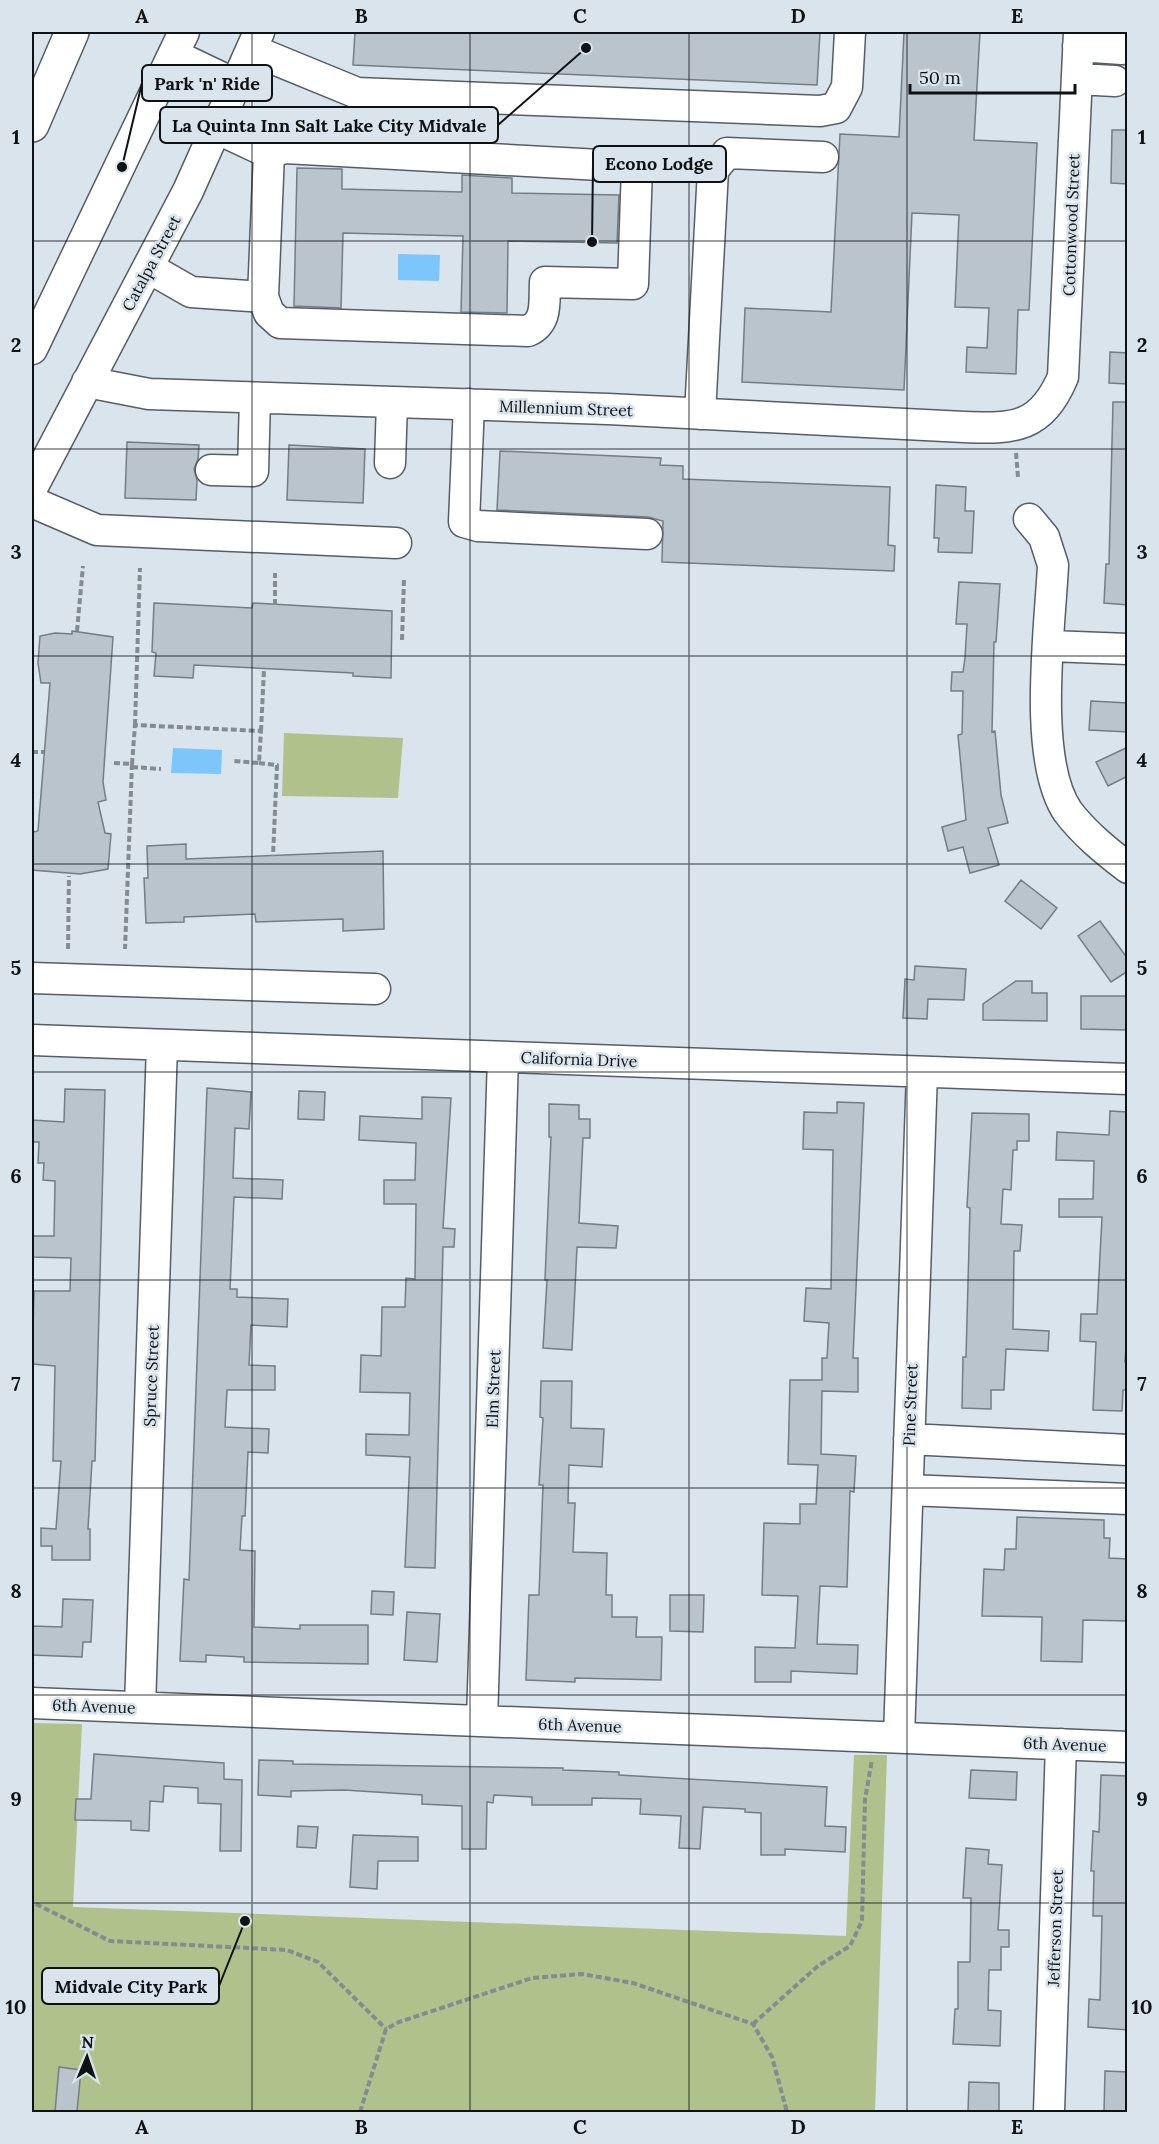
<svg xmlns="http://www.w3.org/2000/svg" width="1159" height="2144" font-family="Lora,serif">
<style>
.green{fill:#b1c18b}
.water{fill:#7cc6fc}
.building{fill:#bac4cc;stroke:#747d84;stroke-width:1.5}
.lines{fill:none;stroke-linecap:round;stroke-linejoin:round}
.minor-casing{stroke:#565e65;stroke-width:33}
.highway-casing{stroke:#565e65;stroke-width:36}
.path{stroke:#848b91;stroke-width:4;stroke-dasharray:6 3;stroke-linecap:butt}
.minor{stroke:#fff;stroke-width:30}
.highway{stroke:#fff;stroke-width:33}
.grid{fill:none;stroke:#0f1215;stroke-width:1.5;stroke-opacity:0.55}
.labels{text-anchor:middle;dominant-baseline:central;stroke-width:5;stroke-linejoin:round;paint-order:stroke}
.street-label{font-size:16px;fill:#0f1215;stroke:#dae4ec}
.leader{fill:none;stroke:#0f1215;stroke-width:2}
.callout-dot{fill:#0f1215;stroke:#dae4ec;stroke-width:2}
.callout{fill:#dae4ec;stroke:#0f1215;stroke-width:2}
.callout-label{font-size:18px;text-anchor:middle;font-weight:bold;fill:#0f1215}
.neatline{fill:none;stroke:#0f1215;stroke-width:2}
.grid-label{font-size:20px;text-anchor:middle;font-weight:bold;fill:#0f1215}
</style>
<rect width="100%" height="100%" fill="#dae4ec"/>
<path class="green" d="M284 733 403 738 398 798 282 796Z
M32 1723 82 1724 73 1907 846 1936 854 1755H887L875 2112H32Z"/>
<path class="water" d="M398 254 440 255 439 281 398 280Z
M173 748 222 750 221 774 171 773Z"/>
<path class="building" d="M355 32H820L817 85 353 65Z
M904 32H980L974 140 1037 143 1029 310H1018L1016 374 966 372 967 347 987 348 989 308 955 307 959 215 912 213 904 390 742 382 745 308 831 312 840 134 899 137Z
M1112 130H1128V184L1111 183Z
M297 168 342 169V189L462 192V175L512 178V193L619 195 617 243 508 241 507 313 461 312 463 236 343 233 341 308 294 306Z
M1110 352 1128 353V384L1109 383Z
M1113 402H1128V605L1104 603 1106 564H1109Z
M127 442 199 445 198 459 194 469 197 480 196 500 125 498Z
M289 445 365 449 363 503 287 500Z
M500 451 661 458 660 465 683 466V479L890 487 888 545 895 546 894 571 662 562 663 521 648 517 497 510Z
M936 485 966 487 965 511H974L972 553 938 552 939 538H934Z
M959 582 1000 584 996 642H994L992 732 995 731 1001 795 1008 823 988 828 999 865 970 873 963 847 948 851 942 827 966 820 958 735 962 734 963 691H951L952 672H963L965 658 967 624H956Z
M154 603 252 608 253 603 392 611 391 678 353 676V673L194 665 193 678 154 676 156 653 152 652Z
M72 631 113 637 103 782 106 800 98 802 105 833 111 834 108 869 80 874 32 870 33 832 38 831 50 683H41L38 663 40 636 55 633 72 634Z
M1091 701 1128 703V732L1089 730Z
M1128 747V776L1108 786 1096 762Z
M186 844V859L383 851 384 929 343 931V919L256 922 255 914 184 917V922L146 923 144 878H148L147 846Z
M1021 880 1057 908 1041 929 1005 901Z
M1100 921 1128 959V971L1111 982 1078 936Z
M915 966 966 969 964 1000 928 999 927 1019 903 1018 905 979 914 980Z
M1016 981H1032V993H1047V1021L983 1020V1004Z
M1081 996H1128V1030L1081 1029Z
M207 1088 251 1092 249 1129 235 1128 233 1178 283 1180 282 1199 234 1197 230 1289H237V1297L288 1299 287 1327 251 1325 249 1365 275 1366V1390H227L225 1427 269 1429 268 1453 248 1452 245 1516H242L240 1550 255 1551 254 1627 300 1629V1625H368V1664L244 1662V1657L206 1655V1662L180 1661 184 1579 189 1580Z
M65 1089 105 1090 95 1461H92L88 1529H90V1560H52V1546H41V1528L56 1529 61 1461H53L55 1366 32 1364 34 1291H70L71 1258 32 1257V1236H54L55 1181 43 1180 44 1163H38L39 1142H32V1120L64 1122Z
M299 1091 325 1092 324 1120 298 1119Z
M422 1097 451 1098 443 1228 455 1229 454 1247H443L435 1568 405 1567 410 1457 366 1455V1434L409 1435 410 1393 360 1392 361 1355 381 1356 382 1307H405L406 1278 415 1279 416 1204H384V1180H415L416 1143 359 1140 360 1116 422 1119Z
M837 1102 864 1103 853 1358H858V1392L822 1391 821 1454 856 1456 854 1492 850 1491 847 1587 820 1586 817 1644 858 1645 857 1674 791 1671V1682H755V1647L795 1648 798 1596 762 1595 764 1523 800 1524V1504H816L818 1465 788 1464 790 1380H822V1358H827L829 1323 804 1321 806 1288 831 1289 833 1150 803 1149 804 1112 837 1113Z
M549 1104 579 1105V1119H590V1138H583L579 1223 618 1226 616 1248 577 1247 572 1350 543 1348 547 1280H545L551 1137H549Z
M1110 1111 1128 1112V1318L1125 1362 1128 1363V1390H1123L1122 1411 1093 1410 1096 1342 1080 1341 1081 1314H1097L1102 1217H1059V1199H1093L1094 1161 1056 1160 1057 1132 1109 1135Z
M972 1113 1029 1114V1141H1017V1150H1013L1011 1190 1003 1189 1001 1224 1022 1225 1020 1251H1014L1013 1329 1049 1331 1048 1351 1006 1349 1004 1390H991V1409L962 1408 963 1357H966L970 1208 967 1207Z
M541 1381H572L571 1428 604 1429 602 1467 569 1465 568 1503H575L573 1552 607 1553 606 1595H612V1617H637L636 1637H662L661 1680 575 1678V1682L526 1680 529 1595H539L543 1485H539L543 1418 540 1417Z
M1017 1517 1104 1520V1538H1110L1109 1558 1128 1559V1621L1083 1620 1082 1662 1041 1661 1042 1617 982 1616 984 1569 1004 1570 1005 1549H1016Z
M372 1591 394 1592 393 1615 371 1614Z
M670 1595H704L703 1632 670 1631Z
M63 1599 93 1600 91 1642H83L82 1657 32 1655V1626L62 1627Z
M407 1612 440 1614 437 1662 404 1660Z
M94 1754 224 1763V1779L242 1780 241 1851H220L221 1804 198 1803V1788L164 1786 163 1802 150 1801 149 1831 131 1830V1821L75 1820 76 1799H91Z
M259 1760 293 1761V1764L563 1768V1770L619 1772V1775L827 1787 825 1826 846 1827 845 1852 785 1849V1855H761V1813L745 1812V1809L703 1807 700 1849 679 1848 681 1816 640 1814 641 1799 592 1798V1805H532V1797L494 1795 493 1803 487 1802 486 1849H462V1806L422 1804V1795L344 1790 291 1791V1797L258 1795Z
M971 1770 1017 1772 1016 1800 969 1798Z
M1101 1775 1128 1776V2030L1088 2027 1089 1999 1100 2000 1102 1916H1093L1094 1871H1091L1093 1831 1099 1832Z
M298 1826 318 1827 316 1848 297 1847Z
M353 1835 418 1837V1861H378L377 1889 350 1887Z
M966 1848 989 1850 988 1864 1002 1865 998 1930H1009V1947H1001V1970H989L988 2010 1001 2011 1000 2046 953 2044 955 2009H958V1962H970L971 1898H963Z
M59 2067 81 2070 77 2112H55Z
M1105 2071 1128 2072V2112H1104Z
M969 2082 999 2083V2112H968Z"/>
<g class="lines">
<defs>
<path id="minor" d="M1078 46 1122 49 1123 32
M252 50 357 93 820 111 836 108 847 87 850 32
M174 55 237 85
M1077 79 1115 81
M149 268 191 292 263 297 269 153 218 129
M263 297 269 313 280 323 528 331C548 322 544 302 545 282L633 284 637 167 285 148 269 153
M32 349 184 32
M87 382 149 394 608 409 964 427C1015 429 1041 428 1063 377L1079 32
M469 404 464 522 478 526 647 534
M700 414 713 170 727 153 823 157
M390 463 392 402
M211 470 253 471 255 398
M32 488 188 191 259 32
M32 502 97 530 396 543
M1029 519 1044 537 1053 565C1050 628 1032 760 1068 812 1085 834 1106 851 1128 868
M1050 646 1128 649
M32 978 375 989
M32 1040 1128 1079
M909 1439 1128 1450
M908 1490 1128 1499
M32 1703 1128 1747
M140 1707 162 1045
M482 1721 503 1057
M899 1737 922 1072
M1049 2112 1061 1744"/>
<path id="highway" d="M32 125 72 32"/>
</defs>
<use href="#minor" class="minor-casing"/>
<use href="#highway" class="highway-casing"/>
<path class="path" d="M1016 453 1018 477
M275 605V573
M77 631 83 566
M402 640 404 579
M135 725 140 568
M261 731 264 669
M32 752H44
M114 763 132 764 125 949
M259 763 277 765 273 856
M132 764 135 725 261 731 259 763 233 761
M132 767 161 769
M68 949 69 876
M36 1904 110 1941 287 1950 318 1962 386 2029
M753 2024 818 1966 850 1946 862 1921 865 1799 872 1760
M360 2112 386 2029 399 2022 532 1978 582 1974 633 1983 753 2024 772 2057 787 2112"/>
<use href="#minor" class="minor"/>
<use href="#highway" class="highway"/>
</g>
<path class="grid" d="M252 32V2112M470 32V2112M689 32V2112M907 32V2112M32 241H1128M32 449H1128M32 656H1128M32 864H1128M32 1072H1128M32 1280H1128M32 1488H1128M32 1695H1128M32 1903H1128"/>
<g class="labels">
<g class="street-label">
<text transform="translate(1071 225) rotate(-88)">Cottonwood Street</text>
<text transform="translate(151 263) rotate(-62)">Catalpa Street</text>
<text transform="translate(566 408) rotate(2)">Millennium Street</text>
<text transform="translate(579 1059) rotate(2)">California Drive</text>
<text transform="translate(151 1376) rotate(-88)">Spruce Street</text>
<text transform="translate(493 1389) rotate(-88)">Elm Street</text>
<text transform="translate(910 1405) rotate(-88)">Pine Street</text>
<text transform="translate(94 1706) rotate(2)">6th Avenue</text>
<text transform="translate(580 1725) rotate(2)">6th Avenue</text>
<text transform="translate(1065 1744) rotate(2)">6th Avenue</text>
<text transform="translate(1055 1928) rotate(-88)">Jefferson Street</text>
</g>
</g>
<path class="leader" d="M122 167L142 83M586 48L498 125M592 242L593 164M245 1921L219 1986"/>
<g class="callout-dot">
<circle cx="122" cy="167" r="6"/>
<circle cx="586" cy="48" r="6"/>
<circle cx="592" cy="242" r="6"/>
<circle cx="245" cy="1921" r="6"/>
</g>
<g class="callout">
<rect x="142" y="65" width="130" height="36" rx="6"/>
<rect x="160" y="107" width="338" height="36" rx="6"/>
<rect x="593" y="146" width="133" height="36" rx="6"/>
<rect x="42" y="1968" width="177" height="36" rx="6"/>
</g>
<g class="callout-label">
<text x="207" y="90">Park 'n' Ride</text>
<text x="329" y="132">La Quinta Inn Salt Lake City Midvale</text>
<text x="659" y="170">Econo Lodge</text>
<text x="131" y="1993">Midvale City Park</text>
</g>
<rect width="1159" height="2144" fill="none" stroke="#dae4ec" stroke-width="66"/>
<g transform="translate(87 2057) rotate(2)" stroke="#dae4ec" stroke-width="4.5" paint-order="stroke">
<path d="M0-4.5L10 22L0 15L-10 22Z" fill="#0f1215"/>
<text y="-9" font-size="16" font-weight="bold" text-anchor="middle" fill="#0f1215">N</text>
</g>
<path d="M910 84v9h165v-9" fill="none" stroke="#0f1215" stroke-width="3"/>
<text x="919" y="84" font-size="18" fill="#0f1215" stroke="#dae4ec" stroke-width="4.5" paint-order="stroke">50 m</text>
<rect x="33" y="33" width="1093" height="2078" class="neatline"/>
<g class="grid-label">
<text x="142" y="23">A</text>
<text x="361" y="23">B</text>
<text x="580" y="23">C</text>
<text x="798" y="23">D</text>
<text x="1017" y="23">E</text>
<text x="16" y="144">1</text>
<text x="1142" y="144">1</text>
<text x="16" y="352">2</text>
<text x="1142" y="352">2</text>
<text x="16" y="559">3</text>
<text x="1142" y="559">3</text>
<text x="16" y="767">4</text>
<text x="1142" y="767">4</text>
<text x="16" y="975">5</text>
<text x="1142" y="975">5</text>
<text x="16" y="1183">6</text>
<text x="1142" y="1183">6</text>
<text x="16" y="1391">7</text>
<text x="1142" y="1391">7</text>
<text x="16" y="1598">8</text>
<text x="1142" y="1598">8</text>
<text x="16" y="1806">9</text>
<text x="1142" y="1806">9</text>
<text x="16" y="2014">10</text>
<text x="1142" y="2014">10</text>
<text x="142" y="2134">A</text>
<text x="361" y="2134">B</text>
<text x="580" y="2134">C</text>
<text x="798" y="2134">D</text>
<text x="1017" y="2134">E</text>
</g>
</svg>
